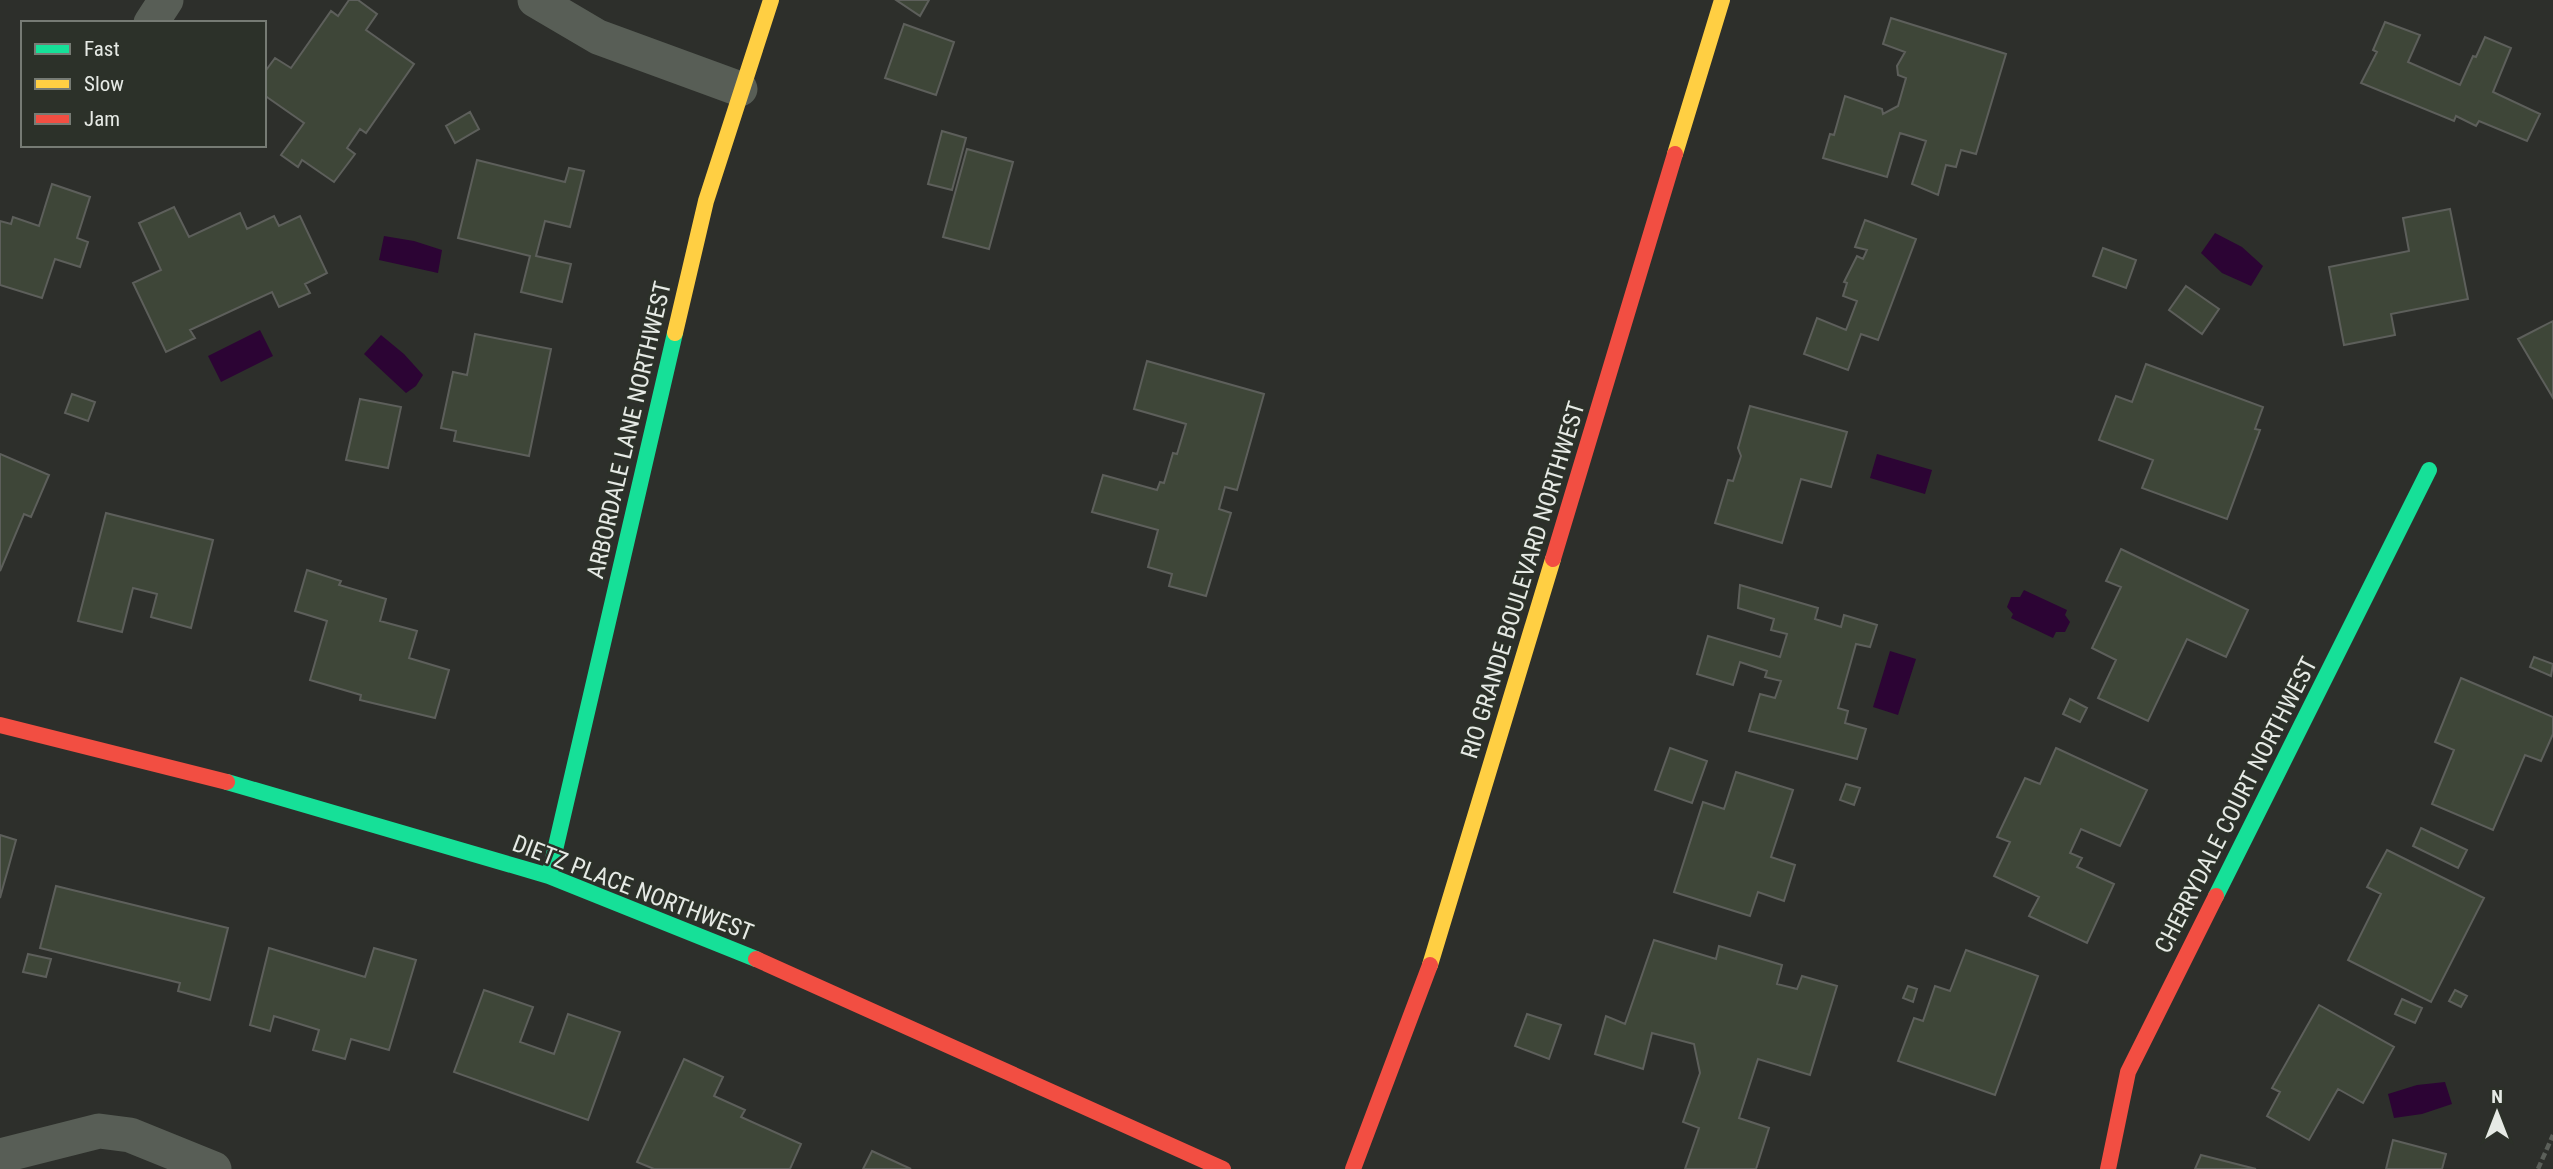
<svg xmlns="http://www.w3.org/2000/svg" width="2553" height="1169" font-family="'Roboto Condensed',sans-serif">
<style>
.water{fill:#2c0434}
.building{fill:#3e4638;stroke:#5d5f5b;stroke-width:2}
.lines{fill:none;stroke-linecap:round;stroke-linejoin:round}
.path{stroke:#5b5f59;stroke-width:4.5;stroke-dasharray:7 3.5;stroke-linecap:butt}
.street{stroke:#585e56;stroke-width:35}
.fast{stroke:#16e098;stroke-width:16}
.slow{stroke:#ffcf43;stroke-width:16}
.jam{stroke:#f24e42;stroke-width:16}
.labels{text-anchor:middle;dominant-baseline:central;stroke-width:5;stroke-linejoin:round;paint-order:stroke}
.street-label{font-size:24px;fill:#e6eae5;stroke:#2c3129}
</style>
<rect width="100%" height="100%" fill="#2d2f2b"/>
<path class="water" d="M2215 233 2242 247 2263 266 2251 286 2222 273 2201 253Z
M384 236 414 241 442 250 438 273 379 260Z
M260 330 273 356 221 382 208 356Z
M381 335 404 354 423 375 416 386 406 393 364 354Z
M1877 454 1932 470 1925 494 1870 478Z
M2024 590 2067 610 2065 615 2070 622 2065 632H2056L2053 638 2011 618 2013 614 2007 607 2011 597H2020Z
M1890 651 1916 659 1898 715 1873 707Z
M2445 1082 2452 1104 2422 1114 2394 1118 2388 1094 2417 1085Z"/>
<path class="building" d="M349 0H358L377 14 366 30 414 64 366 133 360 129 347 148 355 154 334 182 302 160 298 167 281 155 304 123 264 95V73L275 58 291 68 331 11 338 16Z
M896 0H929L920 16Z
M1891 18 2006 54 1976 154 1961 150 1956 167 1946 165 1938 195 1912 184 1926 141 1900 133 1887 177 1823 158 1830 134 1834 135 1845 96 1882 109 1883 114 1898 106 1906 78 1898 75 1897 66 1905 52 1883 44Z
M2385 22 2420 35 2408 62 2460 85 2473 56 2476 57 2485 37 2511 48 2493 92 2540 114 2527 141 2479 121 2476 126 2456 116 2454 121 2361 83 2377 52 2373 50Z
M904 24 954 42 936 95 885 78Z
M470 112 479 129 455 143 446 126Z
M942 131 966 138 952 190 928 184Z
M967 149 1013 162 989 249 943 237Z
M477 160 565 182 569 168 584 171 570 227 545 221 536 256 571 264 562 302 521 292 530 256 458 238Z
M52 184 90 197 77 238 88 242 80 267 55 259 42 298 0 285V221L11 224 13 217 39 226Z
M174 207 189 237 240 213 247 229 274 216 279 226 300 216 327 273 305 284 310 293 279 307 272 292 190 330 195 338 166 352 133 283 161 270 139 223Z
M2450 209 2468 299 2391 314 2395 335 2344 345 2329 267 2409 251 2403 218Z
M1865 220 1916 239 1878 340 1861 334 1848 370 1804 354 1817 318 1846 330 1857 301 1843 296 1847 283 1844 282 1857 256 1863 259 1867 250 1855 247Z
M2103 248 2136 260 2126 288 2093 276Z
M2186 286 2219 309 2202 334 2169 310Z
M2553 321V398L2518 339Z
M475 334 551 349 529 456 454 441 456 431 441 428 453 372 467 375Z
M1147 361 1264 394 1237 490 1225 487 1219 509 1231 513 1206 596 1169 586 1172 574 1148 567 1158 530 1092 512 1103 475 1157 490 1160 482 1164 483 1173 453 1177 454 1186 424 1134 409Z
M2146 364 2263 407 2255 429 2260 430 2227 519 2142 488 2153 460 2099 440 2116 396 2132 402Z
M72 394 95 402 88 421 65 413Z
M360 399 401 407 388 468 346 460Z
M1750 406 1847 432 1831 487 1801 479 1782 543 1715 523 1728 480 1733 481 1741 456 1738 448Z
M0 454 49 475 31 517 24 514 0 571Z
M106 513 213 540 191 628 151 617 157 594 133 588 122 632 78 621Z
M2121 549 2248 610 2226 657 2187 639 2148 721 2098 698 2116 660 2092 648 2121 587 2106 581Z
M307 570 341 581 339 585 386 599 380 621 417 631 409 658 449 670 435 718 360 700 361 695 310 680 327 621 295 611Z
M1740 585 1818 608 1815 619 1841 627 1844 615 1877 625 1870 647 1856 644 1838 708 1848 711 1845 723 1866 729 1857 759 1749 731 1760 694 1775 698 1781 681 1765 677 1767 671 1740 662 1733 685 1697 674 1708 636 1780 657 1787 634 1771 630 1774 619 1738 608Z
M2534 657 2553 664 2551 676 2530 667Z
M2461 678 2553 717V734L2541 761 2525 755 2493 830 2432 804 2454 750 2435 742Z
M2070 699 2087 708 2080 722 2063 714Z
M1670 748 1707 761 1692 803 1655 790Z
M2056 748 2147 790 2120 846 2081 829 2070 853 2082 858 2077 867 2114 884 2087 943 2029 916 2039 897 1994 876 2010 842 1997 837 2025 778 2040 784Z
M1736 772 1793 790 1771 857 1795 865 1784 901 1758 892 1750 916 1674 892 1703 802 1724 809Z
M1846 784 1860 788 1854 805 1840 800Z
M2421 828 2467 850 2458 868 2413 846Z
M0 835 16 840 0 898Z
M2387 850 2484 898 2431 1002 2348 960 2381 894 2367 887Z
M56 886 228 928 210 1000 178 991 180 983 40 948Z
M1654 940 1716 959 1719 946 1782 965 1777 984 1797 989 1802 976 1837 986 1810 1075 1758 1059 1739 1118 1769 1128 1756 1169H1685L1699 1128 1683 1122 1700 1073 1694 1044 1652 1033 1643 1069 1595 1054 1606 1016 1625 1024Z
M269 948 365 977 374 948 416 960 389 1050 351 1039 345 1059 313 1050 319 1030 274 1016 270 1031 250 1025Z
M1966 950 2038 976 1995 1095 1898 1061 1914 1018 1923 1021 1935 986 1950 991Z
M28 954 51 959 46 977 23 972Z
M1908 986 1917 989 1913 1002 1903 998Z
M484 990 533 1007 520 1042 554 1054 568 1014 620 1032 588 1120 454 1072Z
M2455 990 2467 996 2461 1007 2449 1001Z
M2402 999 2422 1008 2415 1023 2395 1014Z
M2319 1005 2394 1047 2363 1103 2338 1089 2309 1140 2267 1116 2280 1092 2272 1088Z
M1527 1014 1561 1025 1549 1059 1515 1046Z
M684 1059 723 1077 714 1096 745 1110 741 1117 801 1144 790 1169H654L637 1162Z
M2393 1140 2446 1154 2442 1169H2386Z
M872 1151 911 1169H863Z
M2201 1155 2256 1169H2195Z"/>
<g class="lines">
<path class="path" d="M2538 1169 2553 1135"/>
<path class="street" d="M535 0 598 37 740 89
M151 23 166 0
M0 1156 99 1131 130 1135 214 1169"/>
<path class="fast" d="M227 782 549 876 756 959
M549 876 675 333
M2216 896 2429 470"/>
<path class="slow" d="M1675 154 1722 0
M675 333 706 201 771 0
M1430 965 1553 559"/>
<path class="jam" d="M1553 559 1675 154
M0 725 227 782
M756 959 1223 1169
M1353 1169 1430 965
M2108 1169 2128 1072 2216 896"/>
</g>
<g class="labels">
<g class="street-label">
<text transform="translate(629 430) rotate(-77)">ARBORDALE LANE NORTHWEST</text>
<text transform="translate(1523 580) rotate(-73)">RIO GRANDE BOULEVARD NORTHWEST</text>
<text transform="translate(2236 805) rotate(-63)">CHERRYDALE COURT NORTHWEST</text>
<text transform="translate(633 888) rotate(21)">DIETZ PLACE NORTHWEST</text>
</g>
</g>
<rect x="21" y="21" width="245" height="126" fill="#2c3129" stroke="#767b74" stroke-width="2"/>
<rect x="35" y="44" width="35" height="10" fill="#16e098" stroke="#767b74" stroke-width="2"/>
<text x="84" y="56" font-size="21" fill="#e6eae5">Fast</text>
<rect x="35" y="79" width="35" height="10" fill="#ffcf43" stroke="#767b74" stroke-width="2"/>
<text x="84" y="91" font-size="21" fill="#e6eae5">Slow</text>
<rect x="35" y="114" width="35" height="10" fill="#f24e42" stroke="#767b74" stroke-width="2"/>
<text x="84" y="126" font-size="21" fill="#e6eae5">Jam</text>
<g transform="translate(2497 1113)" stroke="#2c3129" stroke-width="5" paint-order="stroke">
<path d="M0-5L12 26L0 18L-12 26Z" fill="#e6eae5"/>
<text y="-10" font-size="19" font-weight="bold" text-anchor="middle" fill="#e6eae5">N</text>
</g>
</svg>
